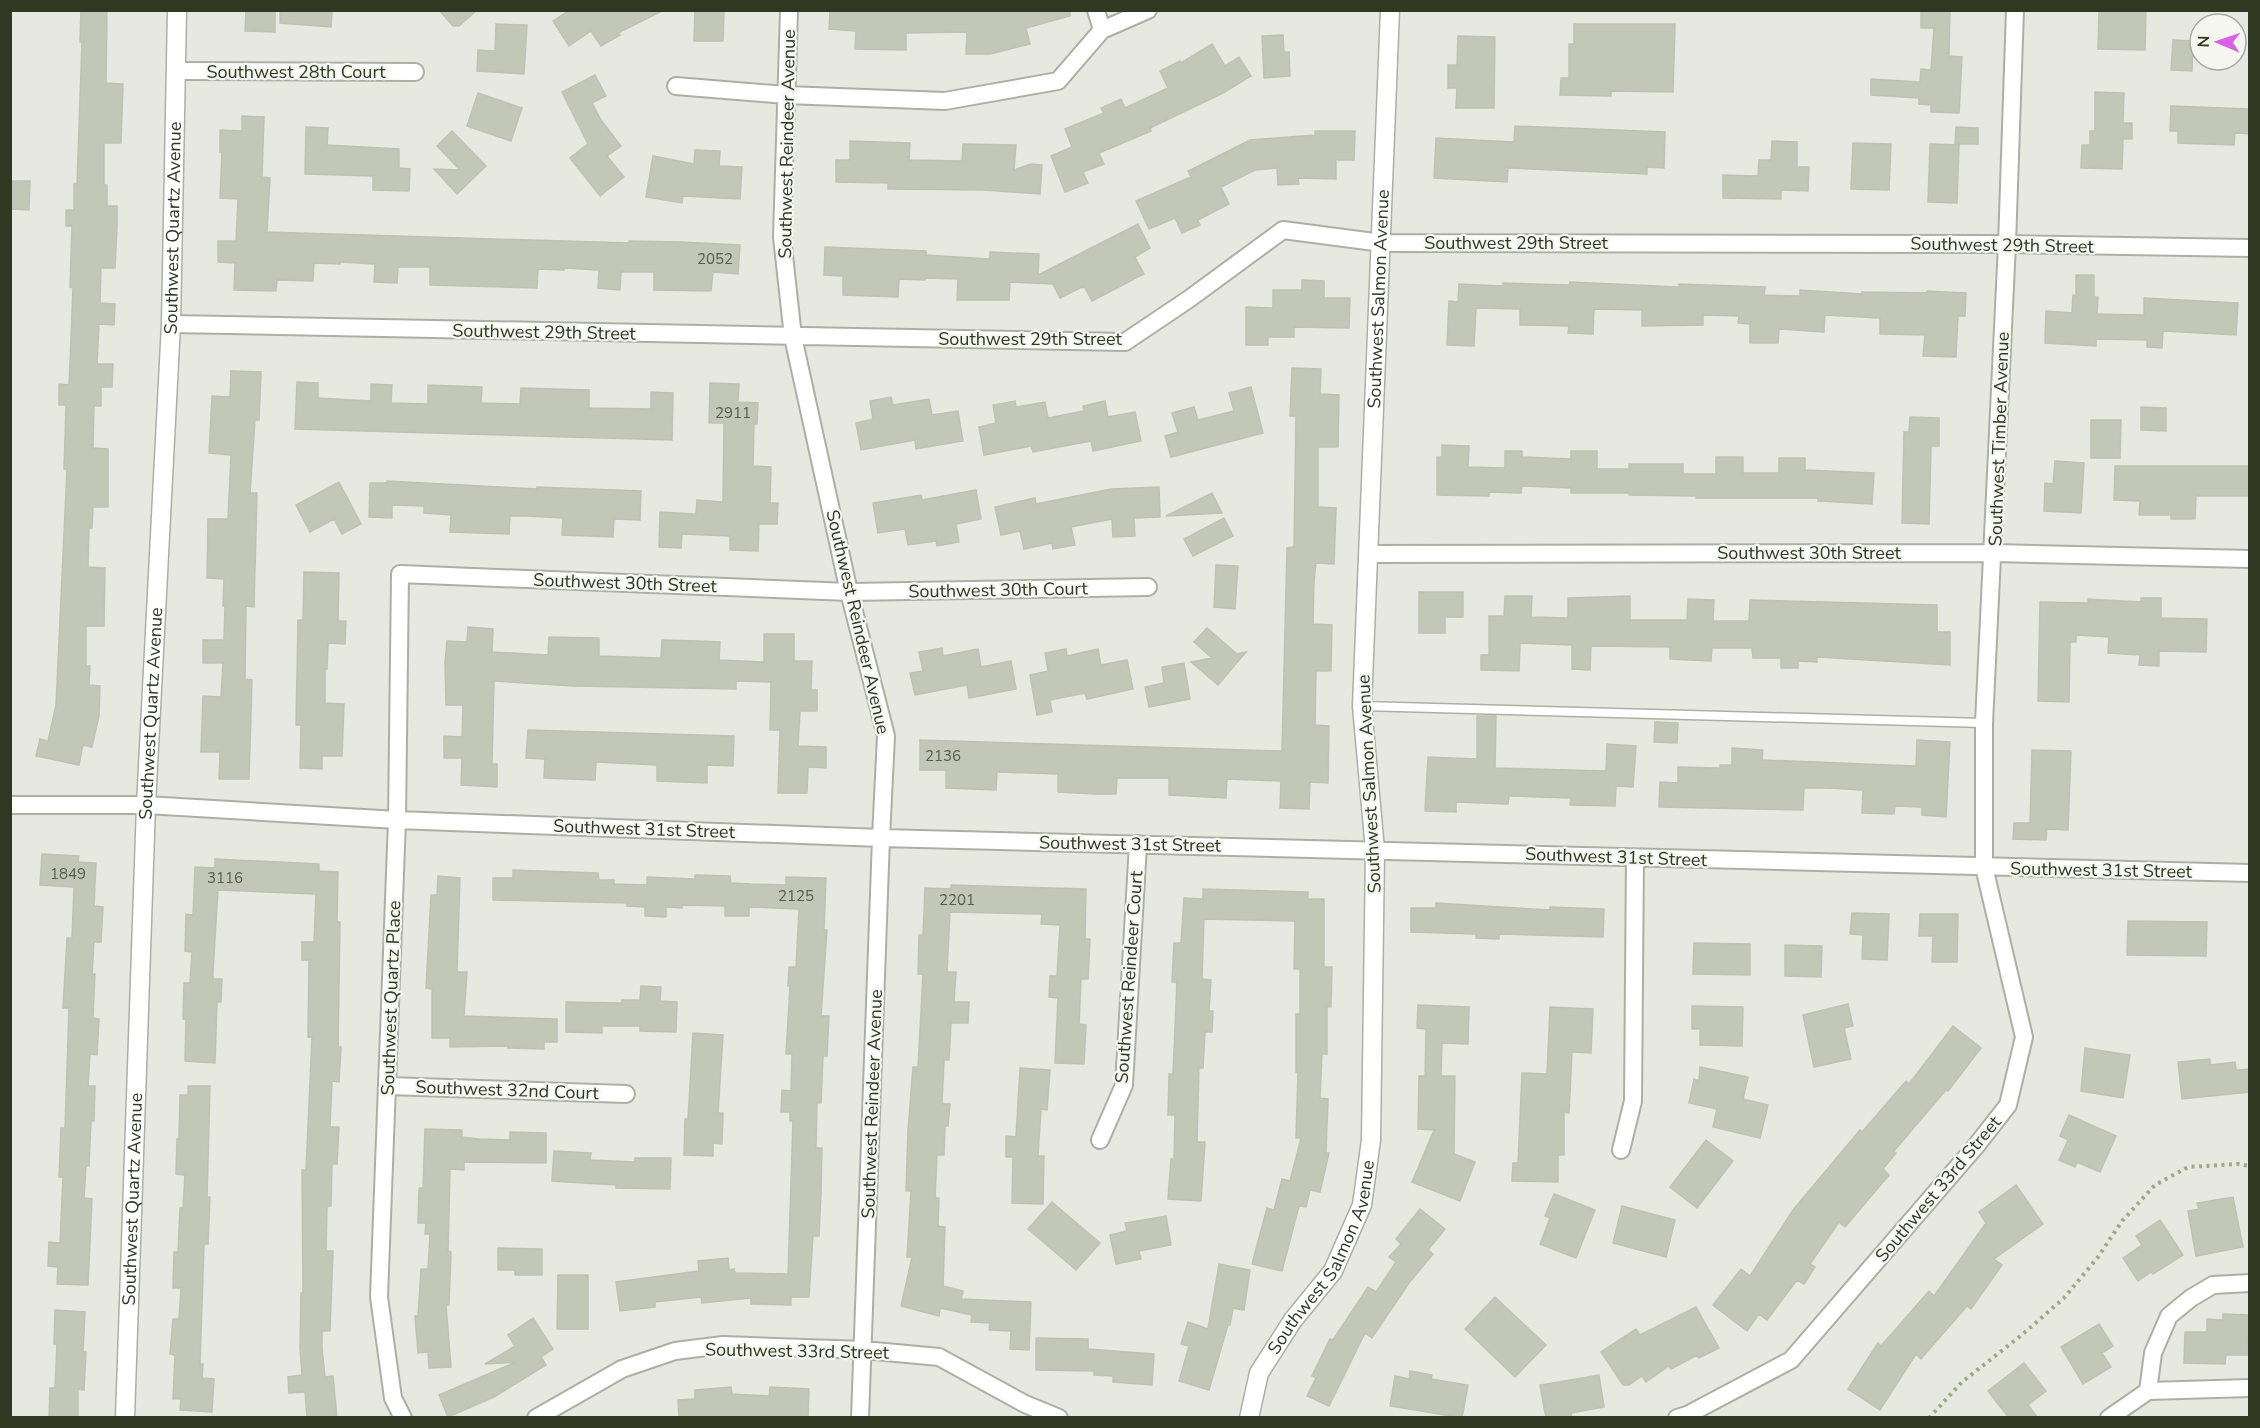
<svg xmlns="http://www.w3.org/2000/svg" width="2260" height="1428" font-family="'Nunito Sans',sans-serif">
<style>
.building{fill:#c3c7b8;stroke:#bfc2b3;stroke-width:1.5}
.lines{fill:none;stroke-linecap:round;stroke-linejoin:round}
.service-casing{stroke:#acb0a3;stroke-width:11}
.minor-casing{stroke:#acb0a3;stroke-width:20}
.tertiary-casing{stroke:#acb0a3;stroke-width:21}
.path{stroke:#9daa83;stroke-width:4;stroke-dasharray:3 4.5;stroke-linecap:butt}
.service{stroke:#fff;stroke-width:8}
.minor{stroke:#fff;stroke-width:16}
.tertiary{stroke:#fff;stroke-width:18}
.labels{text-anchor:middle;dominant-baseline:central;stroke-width:4.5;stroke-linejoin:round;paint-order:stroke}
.number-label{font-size:15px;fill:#555c48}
.street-label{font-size:18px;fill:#303822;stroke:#f5f6f0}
</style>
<rect width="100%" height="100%" fill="#e7e9e0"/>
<path class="building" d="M81 10H107L106 83 123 84 121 143H104V185H107V206H117V227L115 268H101L100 303 115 304 114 325 99 324 97 364H113L112 387H101V406H94L93 448 108 449V507H93L92 528H89L88 567 105 568 104 626H86V666H90L89 685 100 686 99 716 92 747 83 745 79 765 36 756 40 739 48 741 56 705 67 469H64L66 405H59V384L69 385 70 363 73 288 70 287 72 226H66V210H74V184H77L82 42H80Z
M246 10H275V32L245 31Z
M280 10H332L331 27 280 23Z
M439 10H477L459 26H453Z
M570 10H664L618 33 620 35 601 46 591 31 569 46 553 21Z
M695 10H724L723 41H694Z
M830 10H1070V16L1026 28 1030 44 990 54H966L967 32 906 33V50L855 49 856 31 829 29Z
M1921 10H1950L1949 56 1962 57 1959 113 1931 112V105L1919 104V98L1871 95V79L1920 82 1921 69 1931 70 1934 28H1921Z
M2099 10H2146L2145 50 2098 49Z
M496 24 527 25 524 74 477 71 478 50 495 51Z
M1574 24H1675L1673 92 1611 91V96L1560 95 1561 78H1569V44H1574Z
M1283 35 1284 52H1289L1290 76 1264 78 1262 36Z
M1458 36 1495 37 1494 108H1456L1457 88H1448V65H1457Z
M2173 40 2193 41 2192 71 2171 70Z
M1212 44 1225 66 1239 57 1251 76 1223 93 1150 128 1151 131 1099 153 1104 164 1083 172 1088 183 1065 192 1051 156 1072 147 1065 129 1104 113 1101 108 1121 99 1125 108 1168 88 1160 71 1180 61 1181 63Z
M595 75 606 96 592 103 601 120 621 146 607 156 624 177 600 196 570 158 588 144 562 92Z
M2095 92 2124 93 2123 123H2132V139H2123L2122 169 2081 168 2082 145H2090V131H2095Z
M478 93 522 108 511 141 467 126Z
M2171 106 2250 109V134L2235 133 2234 145 2178 143V131H2170Z
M242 116 264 117 262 177 270 178 267 232 629 243V241L681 242 740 245 738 274 713 272 711 291 654 290V272H621L620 290 598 288 599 270 564 268V270L538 269 537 288 430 285V267H398L397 283 374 282 375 264 340 262V264L314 263 313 281 277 280 276 291 234 290 235 263 218 262V241H236L238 199 220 198 222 152H220V130L242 131Z
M1515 126 1665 132 1664 168 1647 167V174L1508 168 1507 182 1434 178 1436 138 1514 142Z
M306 127 328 128 327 145 399 149V168L410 169 409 191 373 190V176L305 174Z
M1956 127 1978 128V144H1955Z
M452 131 486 166 457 194 434 169 460 170 437 146Z
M1315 131H1355L1354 160H1336V179L1298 178 1299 184 1278 185 1277 168 1255 170 1221 187 1229 204 1198 220 1200 225 1182 233 1175 218 1149 229 1136 201 1191 177 1188 171 1250 140 1315 135Z
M850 141 910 143 909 160 962 161 963 144 1016 145 1014 170 1031 164 1042 165 1040 194 983 190 888 189V183L836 182V160H850Z
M1772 141 1797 142V167H1809L1808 191 1781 190V199L1723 198V175L1758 176 1759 160H1771Z
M1853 143 1891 144 1889 190 1851 189Z
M1930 144 1959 145 1957 203 1928 202Z
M695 150 720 151 719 166 742 167 740 199 683 196 682 203 646 197 653 156 694 164Z
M10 181H30L29 210 10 209Z
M1138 224 1150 248 1135 257 1144 274 1092 301 1084 286 1060 298 1053 284 1010 282 1009 300H957L958 279 925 278V280L899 279 898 297 843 295V276L824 275 825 247 926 251V255L990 259V252L1039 254 1038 275Z
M2076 275H2094V297H2098L2097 314 2144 315V298L2238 303 2236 335 2163 331 2162 348 2147 347V340L2096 339V346L2045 343 2046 311 2072 313 2073 295 2076 296Z
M1302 280 1324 281V298H1350L1349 328 1294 327V337H1268V345H1246V307L1273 308V290H1302Z
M1570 282 1679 287V284L1765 287 1764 295 1800 296V290L1862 294V292L1927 293V291L1966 293 1965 316H1958L1956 357 1923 356 1925 335 1880 334V318L1825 315 1824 332 1779 329 1778 343H1750V324L1738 323 1739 316 1703 315V325L1642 326V310L1594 309 1593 334 1568 333 1569 326 1520 325V309L1476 308 1474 346 1447 345 1449 301 1458 302 1459 284 1503 286V283L1569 285Z
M1292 368 1321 369 1320 394 1339 395 1338 447H1318V507L1336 508 1334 564 1316 563 1314 582 1313 624 1332 625 1331 671H1316L1315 725 1329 726 1328 783 1310 782 1309 809 1280 808 1281 781 1227 779 1226 798 1169 795V778H1117L1116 794H1095L1058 792V774L997 772 996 790 946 788V770H920V740L1282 751 1287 548 1294 547 1296 416H1290Z
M231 371 261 372 259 420H255L250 493H257L254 607 246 606 245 679 252 680 249 779H219L220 752H201L203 696 221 697 223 663H203V640H224L225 606H223L224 579 207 578 208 519H228L231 455 209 453 212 396 230 397Z
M297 382 318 383V398L371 401V384L392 385 391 403 428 404V385L482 387 481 403 520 404 521 388 589 390V408L651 409V392L673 393 672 440 295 429Z
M710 383 739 384 738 402 758 403 757 424H754L753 466 771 467 770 503H778L777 524H759L758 551 730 550V536L682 534 681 548 659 547 660 512 696 514 697 500 723 502 724 423H709Z
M1251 387 1263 433 1171 457 1165 436 1178 432 1172 413 1194 407 1198 420 1234 411 1229 393Z
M891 397 893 405 929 399 932 415 958 411 963 441 916 449 915 440 861 450 856 423 873 419 870 401Z
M1015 401 1016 407 1045 402 1048 418 1084 411 1083 406 1105 401 1108 417 1135 412 1141 441 1093 451 1091 441 1033 452 1031 446 984 455 979 427 996 423 993 405Z
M2141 407 2166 408V431L2141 430Z
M1910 417 1939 418V446H1931L1929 524 1902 523 1904 432H1909Z
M2091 420H2121L2120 458H2091Z
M1442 445 1469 446 1468 467 1505 468V451H1522V457L1571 459V451H1597V469H1629V464H1683V474H1716V457H1743V473H1779V458H1805V470L1874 473 1872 504 1818 501V498H1696V496L1629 495V493H1571V488L1522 486 1521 493 1489 492V496L1437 495V457H1442Z
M2055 461 2084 463 2081 513 2044 511 2045 483 2053 484Z
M2115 466H2250V496H2196L2195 519H2171V515H2139L2140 501 2114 500Z
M387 481 537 489V487L641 491 640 520 614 519 613 537 562 535 563 518 527 516H510L509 534 450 532 451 515 424 513V506L392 505V518L369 517 370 483H387Z
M339 482 361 524 342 534 334 519 310 532 296 505Z
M1159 487 1160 517 1134 518 1135 536 1113 537 1112 519 1071 527 1075 545 1053 549 1052 543 1024 549 1020 531 1001 535 995 507 1035 498 1036 504 1111 489Z
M976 490 981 519 956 524 959 542 937 546 936 541 908 545 905 529 878 533 873 503 921 495 922 500Z
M1212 493 1222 513 1166 516Z
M1224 518 1233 536 1193 556 1184 539Z
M1216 565 1238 566 1235 609 1214 607Z
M304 572 339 573 338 621H346L345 644 328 643 327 669H325V703L344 704 342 756H322V769L300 768 301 725H296L298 620H303Z
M1419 592H1463V617H1445V633H1419Z
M1505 596H1532L1531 617 1568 618V598L1630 596V620H1687L1688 599 1714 600 1713 621H1749L1750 600 1937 605V632H1950V665L1817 657V662L1798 661V668H1781V658H1753L1752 648H1712L1711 661 1670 659V647L1591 646 1590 670 1572 669V645L1520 643 1519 671 1481 670V655H1489V616H1504Z
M2141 598H2161V618L2207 619 2206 652 2159 651V666L2139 665 2140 655 2108 653 2109 637 2076 635V642H2070L2069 702 2038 701 2040 602 2088 603V599L2141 602Z
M468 627 493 629 492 652 548 655 549 637 599 638V656L661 658 662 640 699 641 720 642 719 660 764 662V634H794V661H812L811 690H817V711H800L798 746 826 747V768L808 767 807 793H778L780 730H770L771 682 736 681V689L573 686 494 681 492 764H497V787L461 785 462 758H444V736L462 737 463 705H446L445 663 447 641 467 642Z
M1207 628 1237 654 1246 652 1218 685 1191 662 1212 658 1194 642Z
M942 648 943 656 978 649 981 667 1011 661 1016 689 969 698 967 685 915 695 910 673 923 671 919 652Z
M1066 649 1067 656 1098 649 1101 665 1127 660 1133 689 1087 699 1085 693 1050 700 1052 712 1037 715 1030 675 1048 671 1045 653Z
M1184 663 1190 699 1149 707 1145 687 1164 683 1162 667Z
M1477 716H1496L1495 768 1606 771 1607 744 1636 746 1633 787 1616 786 1615 806 1570 805 1571 798 1509 796 1508 804 1456 802V812L1425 811 1428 757 1477 759Z
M1655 722 1678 723 1677 743 1654 742Z
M528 730 734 736 733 766 707 765V783L657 781V765L596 762 595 780 544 778 545 759 526 758Z
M1917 740 1950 742 1946 817 1922 815V807L1895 806 1894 814 1862 813 1863 790 1828 788H1804L1803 810 1659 807 1660 782 1678 783V767L1720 768V765H1732V748L1763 750 1762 760 1916 766Z
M2032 750 2071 751 2068 830 2047 829 2046 840 2013 839 2014 823H2030Z
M42 854 79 856 78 862 96 863 94 906 103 907 101 942H94L92 974H95L93 1018 99 1019 97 1055 90 1054 88 1086H95L94 1121H91L89 1166H86L84 1198 92 1199 88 1285 57 1284 58 1267 48 1266 49 1242 60 1243 63 1177H59L61 1128H65L69 1008H63L67 938H72L74 887 40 885Z
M215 859 319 864V871L338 872 337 921 340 922 338 1047H341L339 1082 332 1081 330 1127H339L337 1164H332L331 1206H327L326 1251H333L330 1331H322V1348L325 1377 333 1376 337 1418H307L305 1392 289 1393 288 1377 302 1375 300 1348 301 1293H303L302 1170H306L312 1037H308L309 960H302V942H314L316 894 218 890 213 972V979H222L221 1002H217L215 1063 185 1061 186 1019H183L184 983H190L192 952 185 951 186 914 193 915 195 867 215 868Z
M513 870 598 873 599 880H614V884L647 885V877L695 879V875L730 876 731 883 750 884 786 885V877L826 878 824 930H827L821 1016H829L827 1056H823L821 1103H817L816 1148H822L821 1193 819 1236H813L809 1297H791V1305L751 1304V1298L702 1303 701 1297 655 1302V1307L620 1311 616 1282 699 1271 698 1261 728 1258 729 1270 734 1269 735 1273 788 1274 793 1121H790V1112H781L782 1090 791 1091 792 1054H786L790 986H788L789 967H796L799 909 749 907V916H725V906L682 905V908L666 907V917L645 916V907L627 906V903L493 900V878H513Z
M438 876 460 878 457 972H467L464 1016 557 1019V1042H544V1049L508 1048V1046L450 1047V1038H432V989L426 988 431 895H437Z
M951 885 1086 889 1085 939H1090L1088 979H1081L1079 1024 1086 1025 1084 1064 1055 1063 1058 998 1049 997 1050 976H1057L1060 925 1041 924 1042 914 950 912 947 972H956L954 1002H969L968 1023H951L949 1060H944L942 1104H950L948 1126H945L944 1155H937L935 1198H939L938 1226 945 1227 943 1286 963 1291 961 1299 1031 1302 1029 1350 1010 1349 1011 1331 989 1330 990 1323 971 1322 972 1315 940 1308 939 1316 901 1306 912 1257H907L911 1191H906L908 1131 913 1067H918L923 974H918L919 935H923L925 888 951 889Z
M1203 889 1308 892V899H1324V967H1332L1331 1007H1327V1054H1322L1320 1098 1328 1099 1326 1153H1329L1320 1192 1310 1190 1306 1207 1299 1206 1282 1271 1252 1264 1267 1208 1274 1210 1282 1179 1290 1181 1301 1138H1296L1298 1072H1296V1014H1300V969H1294L1295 921 1204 919 1202 979 1211 980 1209 1011H1213L1212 1032H1205L1203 1068H1199L1197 1142H1205L1201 1201 1168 1199 1171 1159H1174L1175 1115H1168L1169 1074H1173L1177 982H1172L1174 943H1181L1184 898 1203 899Z
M1436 903 1550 910V907L1604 909 1603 937 1499 934V939L1476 938V934L1411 932V908H1436Z
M1852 913 1889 914 1887 960 1862 959 1863 935 1850 934Z
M1920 914H1958L1957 962H1932L1933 936H1919Z
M2128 921 2207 922 2206 956 2127 955Z
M1694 943 1750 944V975L1693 974Z
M1785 945 1822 946 1821 977 1785 976Z
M641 986 661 987 660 1001 677 1002 676 1032 640 1031V1026H602V1033L566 1032V1002L622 1003V1000H640Z
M1848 1004 1853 1026 1844 1028 1851 1059 1814 1067 1803 1015Z
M1418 1005 1469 1007 1468 1044 1442 1043 1441 1076H1455L1454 1154 1475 1162 1460 1201 1412 1182 1434 1130 1418 1129 1419 1076H1425L1426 1029 1417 1028Z
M1692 1006 1743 1007 1742 1046 1700 1045V1029H1692Z
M1550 1007 1593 1009 1591 1053 1572 1052 1569 1113 1564 1112V1155H1558V1182L1512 1181 1513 1163H1518L1522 1073 1547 1074Z
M1953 1026 1981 1048 1948 1091 1946 1090 1894 1151 1896 1153 1883 1169 1889 1175 1845 1227 1839 1222 1810 1264 1815 1267 1804 1284 1797 1280 1767 1320 1759 1314 1747 1331 1713 1305 1741 1269 1750 1276 1793 1210 1860 1130 1862 1132 1906 1081 1909 1084Z
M693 1033 723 1035 718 1113H723L722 1144 713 1143V1156L684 1155 685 1119H688Z
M2085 1048 2130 1055 2123 1098 2081 1091Z
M2210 1059V1065L2235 1062 2236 1070 2250 1069V1092L2182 1099 2178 1062Z
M1700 1067 1748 1077 1743 1099 1768 1105 1760 1138 1713 1127 1717 1109 1689 1103 1694 1079 1699 1081Z
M1020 1068 1050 1070 1047 1110 1041 1109 1038 1156H1044L1043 1204 1012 1203 1013 1157H1006V1136L1016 1137Z
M188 1086H210L207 1197H210L208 1244H204L200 1364H203L202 1378 214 1379 212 1412 180 1410 181 1399H173L175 1355 170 1354 173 1319H179L181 1288H173L174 1252H178L180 1208H183L185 1175 176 1174 177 1139H179L180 1095H188Z
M2069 1115 2116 1136 2100 1172 2077 1162 2075 1167 2059 1160 2068 1140 2060 1136Z
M425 1129 462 1130V1137L479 1139 510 1140V1132L546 1133V1163L464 1162V1170L450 1169 448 1251 451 1252 449 1305H446L451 1367 429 1368 428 1352 418 1353 415 1316H418L421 1269H428L430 1234H425L426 1223H418L419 1188H423Z
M1706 1140 1733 1161 1697 1208 1670 1187Z
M554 1151 591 1153 590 1160 635 1162V1158H671L670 1189 616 1188V1185L552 1181Z
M2016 1185 2043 1224 1994 1259 2002 1265 1971 1309 1967 1306 1921 1359 1916 1354 1880 1410 1848 1389 1878 1343 1881 1346 1929 1291 1934 1296 1986 1223 1979 1212Z
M1554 1194 1595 1210 1576 1258 1540 1244 1550 1218 1545 1216Z
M2233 1197 2243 1247 2196 1256 2188 1211 2199 1209 2197 1203Z
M1052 1202 1100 1243 1076 1270 1028 1229Z
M1622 1206 1675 1220 1666 1257 1613 1243Z
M1420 1209 1445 1229 1428 1250 1433 1254 1409 1283 1372 1338 1365 1333 1329 1406 1307 1396 1316 1378 1312 1376 1330 1339 1333 1340 1368 1287 1376 1292 1396 1262 1389 1257 1401 1244 1396 1239Z
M1166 1216 1171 1245 1139 1251 1141 1259 1116 1264 1110 1235 1127 1231 1125 1223Z
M2160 1220 2183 1255 2153 1274 2151 1272 2138 1281 2123 1258 2142 1245 2136 1236Z
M498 1248 542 1249V1275H515V1270H498Z
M1219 1264 1250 1270 1244 1310 1233 1308 1230 1325H1228L1209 1390 1179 1381 1189 1346 1181 1344 1188 1322 1208 1329Z
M558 1275H588V1329H557Z
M1495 1297 1546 1345 1515 1377 1465 1329Z
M1696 1307 1719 1348 1699 1358 1697 1355 1671 1369 1669 1366 1646 1382 1642 1376 1629 1385H1623L1601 1352 1636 1329 1640 1335Z
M55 1310 85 1312 83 1352H86L84 1390 78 1389V1418H49L50 1388H55L57 1344H54Z
M2223 1314 2249 1315 2248 1355H2226L2225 1364 2184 1363 2185 1332H2207V1319L2223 1320Z
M533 1318 553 1349 541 1357 546 1365 494 1397 448 1417 439 1395 516 1362 485 1364 515 1346 508 1335Z
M2099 1324 2113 1346 2102 1353 2111 1367 2083 1384 2061 1347Z
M1036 1338 1088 1339V1349L1154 1354 1152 1385 1113 1382V1376L1094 1375V1371L1036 1370Z
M2024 1363 2046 1391 2028 1405 2038 1418H2009L1988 1391Z
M1410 1371 1432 1375 1431 1379 1468 1385 1462 1418 1390 1406 1395 1376 1409 1379Z
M1599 1375 1604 1407 1571 1413 1572 1418H1546L1540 1385Z
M731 1387 732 1394 769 1396 770 1387 809 1389 808 1418H679L678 1400 695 1399V1390Z"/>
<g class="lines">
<defs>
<path id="service" d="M1362 706 1984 723"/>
<path id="minor" d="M789 10 782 237 793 337 849 592 886 736 881 838 860 1418
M1096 10 1102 30
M177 71 415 72
M676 86 786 95 945 101 1058 81 1102 30 1148 10
M171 324 1125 342 1189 299 1283 230 1382 243 2007 244 2250 248
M1368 554 1994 553 2250 559
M10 805H146L397 820 881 838 2250 873
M388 1086 626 1094
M1100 1140 1124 1085 1138 844
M1621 1150 1633 1101 1635 858
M2148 1391 2153 1353 2169 1316 2191 1298 2213 1285 2250 1283
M403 1418 393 1398 379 1297 397 820 400 574 849 592 1148 587
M536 1418 622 1369 675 1351 723 1345 864 1350 939 1357 1025 1404 1059 1418
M1677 1418 1687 1415 1791 1360 1976 1146 2008 1105 2024 1037 1984 867V723L2007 244 2015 10
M2109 1418 2148 1391 2250 1388"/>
<g id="tertiary">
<path id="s1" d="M125 1418 146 805 171 324 177 10"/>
<path id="s2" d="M1249 1418 1259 1373 1293 1320 1333 1271 1362 1205 1371 1140 1375 850 1362 706 1390 10"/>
</g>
</defs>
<use href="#service" class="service-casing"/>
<use href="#minor" class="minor-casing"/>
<use href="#tertiary" class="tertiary-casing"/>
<path class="path" d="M1929 1418 1962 1382 2023 1334 2064 1298 2098 1257 2122 1221 2155 1185 2188 1167 2238 1164 2250 1166"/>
<use href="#service" class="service"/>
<use href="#minor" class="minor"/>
<use href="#tertiary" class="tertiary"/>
</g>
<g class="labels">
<g class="number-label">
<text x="715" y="259">2052</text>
<text x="733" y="413">2911</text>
<text x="943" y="756">2136</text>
<text x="68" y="874">1849</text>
<text x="225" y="878">3116</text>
<text x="796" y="896">2125</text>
<text x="957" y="900">2201</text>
</g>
<g class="street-label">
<text x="296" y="72">Southwest 28th Court</text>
<text transform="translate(787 144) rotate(-89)">Southwest Reindeer Avenue</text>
<text stroke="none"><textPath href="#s1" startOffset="1191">Southwest Quartz Avenue</textPath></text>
<text x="1516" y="243">Southwest 29th Street</text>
<text transform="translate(2002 245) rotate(1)">Southwest 29th Street</text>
<text stroke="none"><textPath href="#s2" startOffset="1152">Southwest Salmon Avenue</textPath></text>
<text transform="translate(544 332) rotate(1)">Southwest 29th Street</text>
<text x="1030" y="339">Southwest 29th Street</text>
<text transform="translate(1999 439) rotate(-88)">Southwest Timber Avenue</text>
<text x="1809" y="553">Southwest 30th Street</text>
<text transform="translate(625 583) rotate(2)">Southwest 30th Street</text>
<text transform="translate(998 590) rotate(-1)">Southwest 30th Court</text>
<text transform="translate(858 622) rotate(77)">Southwest Reindeer Avenue</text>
<text stroke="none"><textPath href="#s1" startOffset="705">Southwest Quartz Avenue</textPath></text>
<text transform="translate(1369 784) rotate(-93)">Southwest Salmon Avenue</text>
<text transform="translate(644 829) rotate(2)">Southwest 31st Street</text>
<text transform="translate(1130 844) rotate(1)">Southwest 31st Street</text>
<text transform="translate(1616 857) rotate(2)">Southwest 31st Street</text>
<text transform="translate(2101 870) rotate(1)">Southwest 31st Street</text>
<text transform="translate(1129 977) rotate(-86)">Southwest Reindeer Court</text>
<text transform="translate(391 998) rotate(-88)">Southwest Quartz Place</text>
<text transform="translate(507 1090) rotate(2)">Southwest 32nd Court</text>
<text transform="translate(872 1104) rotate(-88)">Southwest Reindeer Avenue</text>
<text transform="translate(1938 1189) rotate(-50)">Southwest 33rd Street</text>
<text stroke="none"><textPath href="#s1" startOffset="219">Southwest Quartz Avenue</textPath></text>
<text stroke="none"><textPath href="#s2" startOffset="180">Southwest Salmon Avenue</textPath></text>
<text transform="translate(797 1351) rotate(1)">Southwest 33rd Street</text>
</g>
</g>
<rect width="2260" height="1428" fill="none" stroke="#303822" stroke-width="24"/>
<g transform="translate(2218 42) rotate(272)"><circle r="28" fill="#f5f6f0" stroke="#a6aa9e" stroke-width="1.5"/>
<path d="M0-4.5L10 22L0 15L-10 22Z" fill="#d861e6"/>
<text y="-9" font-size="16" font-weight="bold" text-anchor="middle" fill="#303822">N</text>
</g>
</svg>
